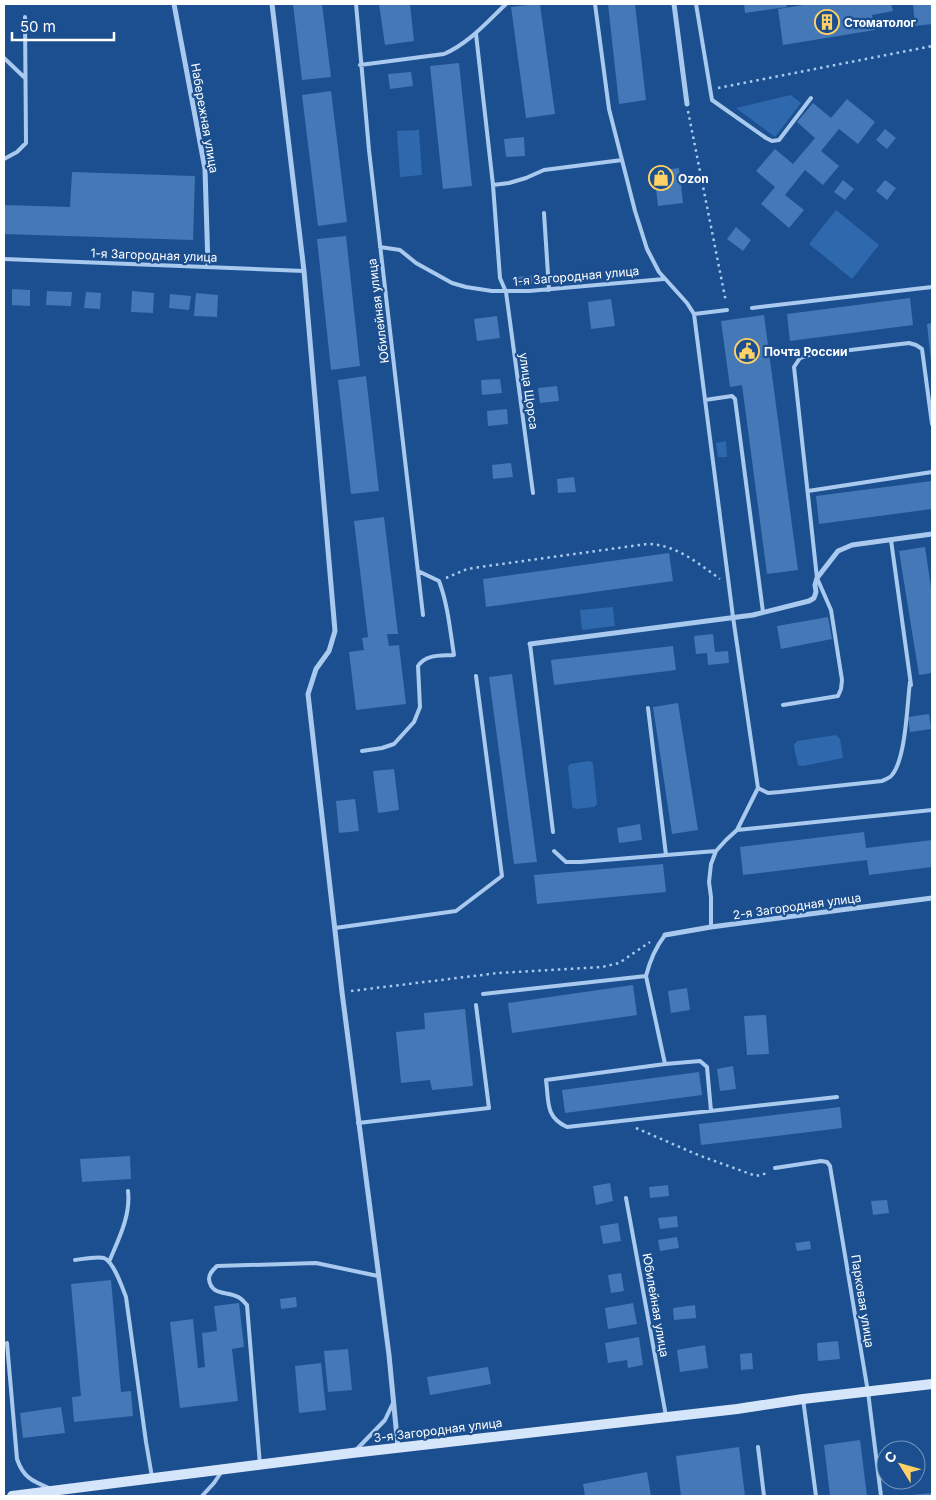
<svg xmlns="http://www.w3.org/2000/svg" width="936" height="1500" font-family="Inter,sans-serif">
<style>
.green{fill:#2e69ad}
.building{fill:#4478b7}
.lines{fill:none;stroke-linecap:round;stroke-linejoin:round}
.path{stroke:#a9c9ee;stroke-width:2.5;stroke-dasharray:2.5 4;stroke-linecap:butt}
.service{stroke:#a9c9ee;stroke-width:4}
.minor{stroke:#a9c9ee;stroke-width:5}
.secondary{stroke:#d6e6fa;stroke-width:10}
.labels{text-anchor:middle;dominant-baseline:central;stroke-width:4.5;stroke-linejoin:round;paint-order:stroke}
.poi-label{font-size:12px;font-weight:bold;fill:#fff;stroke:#1b4f8f;text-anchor:start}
.street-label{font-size:12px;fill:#fff;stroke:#1b4f8f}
</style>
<rect width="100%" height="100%" fill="#1b4f8f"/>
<path class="green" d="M791 95 801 103 775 137 736 108Z
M419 130 422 175 400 177 397 131Z
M836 210 879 245 852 279 809 244Z
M726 441 727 457H718L716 443Z
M613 607 615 626 582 630 580 610Z
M836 735 840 739 843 758 803 766 798 765 794 747V745L797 741Z
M589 761 592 762 593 764 597 804 594 807 576 809 572 807V804L568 767 570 764Z"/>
<path class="building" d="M293 4H322L331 77 302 80Z
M379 4H410L414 41 385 45Z
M537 4H540L555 114 526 118 511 7Z
M608 4H635L646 100 619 104Z
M744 4H786L787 7 745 13Z
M810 4H891L893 11 872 15 875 30 783 45 778 9Z
M913 4H932V24L915 26Z
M459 63 472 186 443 189 430 66Z
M411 72 413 86 390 89 388 74Z
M331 91 347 222 318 226 302 95Z
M847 99 875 122 858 144 839 129 821 151 839 166 823 185 805 170 785 195 804 210 789 228 761 204 775 187 756 171 775 149 793 164 815 138 797 122 813 103 831 118Z
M885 129 896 138 887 149 876 140Z
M524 137 525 156 506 157 504 139Z
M679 168 683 203 658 206 654 171Z
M72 172 195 176 193 240 4 234V205L70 207Z
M843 180 854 189 845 200 834 192Z
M885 180 896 188 887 200 876 191Z
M736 227 751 240 743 251 727 239Z
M346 236 360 366 331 370 317 239Z
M539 275 540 283 516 286 515 277Z
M12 289 30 290V306L12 305Z
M47 291 72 292 71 306 46 305Z
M132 291 154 293 153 313 131 312Z
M86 292 101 293 100 309 84 308Z
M196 293 218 295 217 317 194 316Z
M170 294 191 296 189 310 169 308Z
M910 298 913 325 790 341 787 314Z
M611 299 615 326 591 329 588 302Z
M764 315 798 570 767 574 742 385 730 387 721 321Z
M497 316 500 338 477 341 474 319Z
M932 323V361H931L927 324Z
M366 376 379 491 351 494 338 380Z
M500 379 502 393 482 395 481 380Z
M557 386 559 401 540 403 538 388Z
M507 409 508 424 488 426 487 411Z
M511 463 513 477 493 479 492 465Z
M574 477 576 492 558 493 557 479Z
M932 481V509L819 524 816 496Z
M384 517 398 634H387L389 646 399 645 406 704 356 710 349 652 364 650 362 638 368 637 354 521Z
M925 547 932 594V673L919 675 899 551Z
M669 553 673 581 486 607 483 579Z
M828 617 832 639 781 649 777 626Z
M713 634 715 652 728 651 729 663 708 665 707 653 696 654 694 636Z
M673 646 676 670 554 685 551 660Z
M512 674 537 862 514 864 489 677Z
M678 703 698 830 672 834 653 707Z
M929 714 931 729 910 732 908 717Z
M394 769 399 810 378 813 373 771Z
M355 799 359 831 339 833 336 801Z
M640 824 642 840 619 843 617 828Z
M864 832 866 848 932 840V867L869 875 867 860 743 875 740 847Z
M663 864 666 892 537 904 534 875Z
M633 985 637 1015 512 1033 508 1003Z
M687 988 690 1010 671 1013 668 991Z
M465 1009 473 1086 432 1090 430 1080 401 1083 396 1032 425 1029 424 1013Z
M766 1015 769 1054 747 1055 744 1016Z
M733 1066 736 1089 720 1091 717 1069Z
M699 1072 702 1095 565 1113 562 1090Z
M840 1107 842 1128 701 1145 699 1124Z
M130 1156 131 1179 82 1182 80 1159Z
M610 1183 613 1201 596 1205 593 1186Z
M668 1185 669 1196 650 1198 649 1187Z
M887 1200 889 1213 873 1215 871 1201Z
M677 1216 678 1227 660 1229 658 1218Z
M618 1223 621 1241 603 1244 600 1226Z
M677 1237 679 1248 660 1251 658 1240Z
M810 1241 811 1249 797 1251 795 1243Z
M621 1273 624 1291 611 1293 608 1275Z
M111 1280 121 1392 131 1391 133 1416 74 1422 72 1397 81 1396 71 1284Z
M296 1297 297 1307 281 1309 280 1299Z
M239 1303 244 1347 232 1349 238 1401 180 1408 170 1322 193 1319 198 1368 205 1367 202 1333 217 1331 214 1306Z
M633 1303 637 1324 608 1329 605 1308Z
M695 1305 696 1318 674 1320 673 1308Z
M639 1337 643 1365 628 1368 627 1360 608 1363 605 1343Z
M838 1341 840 1359 818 1361 817 1343Z
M705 1345 708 1368 680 1372 677 1350Z
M348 1349 352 1390 328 1392 324 1351Z
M752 1353 753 1369 741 1370 740 1354Z
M321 1363 326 1410 299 1413 295 1366Z
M488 1367 491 1384 430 1395 427 1377Z
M61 1407 65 1433 23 1438 20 1413Z
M860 1440 867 1496H830L824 1445Z
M739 1447 745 1496H681L676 1456Z
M647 1472 651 1496H585L583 1484Z
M931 1493 932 1496H911V1495Z"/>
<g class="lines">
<path class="path" d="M718 88 932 46
M688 111 726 302
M446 578 467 569 487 566 647 544C675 544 698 563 720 579
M351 991 498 973 602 967 619 963 650 942
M636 1128 698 1155 756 1176 768 1173"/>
<path class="service" d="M356 4 369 150 423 615
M595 4 609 109 635 211 647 249 659 272 687 303 694 314 733 617 758 788 737 830 726 840 716 851 711 864 709 882 711 897V927
M696 4 712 100 766 138 772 141 779 140 811 98
M476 34 493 185 509 183 526 178 544 170 622 160
M4 58 25 78
M360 65 444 54C469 43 486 23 506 4
M4 159 17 152 26 143 25 17
M493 185 500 278 506 292 533 493
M544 213 549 290
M380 247 400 250 416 263 452 283 466 287 492 291H529L664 279
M4 259 304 271
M752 308 932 287
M694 314 727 310
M705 400 732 396 735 399 763 612
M808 491 932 472
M891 540 911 685
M530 644 553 832
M783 705 838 696 841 689 842 680 831 610 817 578 794 367 800 358 809 355 909 343 916 345 922 349 932 424
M648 708 666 855
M362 751 382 748 394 744 414 722 420 707 418 666C426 654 440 656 454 655 450 630 448 605 439 581L418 571
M758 788 768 793 780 792 882 781C886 779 890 778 892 775 906 758 907 705 910 682
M737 830 932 810
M554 851 566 862H580L716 851
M335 928 456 911 502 876 476 676
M646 976 665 1064
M483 994 646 976C650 960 655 948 665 935
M711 1111 707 1067 700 1061 665 1064 546 1080C549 1102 545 1117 567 1127L837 1097
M358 1123 489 1108 476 1005
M775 1168 821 1161 827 1162 830 1166 868 1392 881 1496
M626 1198 666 1416
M75 1260C83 1259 97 1256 104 1258 114 1262 122 1287 126 1297L146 1442 152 1477
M109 1262C118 1240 131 1216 128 1191
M7 1343 17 1459C23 1477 32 1481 49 1488
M803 1399 816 1496
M758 1447 764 1496
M356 1450 385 1420 393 1403
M260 1465 247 1305C244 1302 241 1298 238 1297 227 1291 211 1296 209 1279 209 1273 213 1270 217 1266L316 1263 378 1276
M202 1496 214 1483 222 1471"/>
<path class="minor" d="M174 4 205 169 208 266
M272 4 304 271 335 631 329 651 316 669 308 694 342 992 389 1355 398 1448
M674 4 687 104
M530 644 753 615 809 601 814 598 816 592 815 585 817 578 838 551 852 545 932 534
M665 935 711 927 932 898"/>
<path class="secondary" d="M12 1496 352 1453 737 1409 803 1399 932 1384"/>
</g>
<defs>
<symbol id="building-ring" viewBox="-11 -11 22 22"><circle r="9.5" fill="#1b4f8f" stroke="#ffd166" stroke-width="1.5"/><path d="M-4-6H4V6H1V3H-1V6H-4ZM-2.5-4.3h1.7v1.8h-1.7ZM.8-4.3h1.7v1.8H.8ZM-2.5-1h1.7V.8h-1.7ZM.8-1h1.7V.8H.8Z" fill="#ffd166"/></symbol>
<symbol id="shop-ring" viewBox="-11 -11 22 22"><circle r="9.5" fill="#1b4f8f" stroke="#ffd166" stroke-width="1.5"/><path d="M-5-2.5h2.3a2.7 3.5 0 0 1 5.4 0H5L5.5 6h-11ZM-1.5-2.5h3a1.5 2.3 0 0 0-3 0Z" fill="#ffd166"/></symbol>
<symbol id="civic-ring" viewBox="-11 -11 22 22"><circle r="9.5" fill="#1b4f8f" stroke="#ffd166" stroke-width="1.5"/><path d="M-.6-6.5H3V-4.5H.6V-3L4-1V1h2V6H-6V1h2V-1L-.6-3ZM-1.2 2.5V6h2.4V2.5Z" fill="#ffd166"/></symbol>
</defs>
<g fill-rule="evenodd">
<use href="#building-ring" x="813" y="8" width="28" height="28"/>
<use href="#shop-ring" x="647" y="164" width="28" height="28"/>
<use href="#civic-ring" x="733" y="337" width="28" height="28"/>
</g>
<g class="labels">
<g class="poi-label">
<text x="844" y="22">Стоматолог</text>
<text x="678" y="178">Ozon</text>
<text x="764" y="351">Почта России</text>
</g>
<g class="street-label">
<text transform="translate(205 118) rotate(80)">Набережная улица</text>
<text transform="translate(154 255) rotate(2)">1-я Загородная улица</text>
<text transform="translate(576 276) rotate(-5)">1-я Загородная улица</text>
<text transform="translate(378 311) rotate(-97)">Юбилейная улица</text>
<text transform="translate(529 391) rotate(82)">улица Щорса</text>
<text transform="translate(797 906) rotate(-8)">2-я Загородная улица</text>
<text transform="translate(863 1301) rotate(81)">Парковая улица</text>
<text transform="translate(656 1305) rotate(80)">Юбилейная улица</text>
<text transform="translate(438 1430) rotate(-7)">3-я Загородная улица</text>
</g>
</g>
<rect width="936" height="1500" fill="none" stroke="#ffffff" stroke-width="10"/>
<g transform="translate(901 1465) rotate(307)"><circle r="24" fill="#1b4f8f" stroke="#7695bc"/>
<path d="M0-4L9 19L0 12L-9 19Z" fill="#ffd166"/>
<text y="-8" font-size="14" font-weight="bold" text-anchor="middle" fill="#ffffff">С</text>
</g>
<path d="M12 32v8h102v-8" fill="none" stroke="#ffffff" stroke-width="2.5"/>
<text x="20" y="32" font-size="15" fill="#ffffff" stroke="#1b4f8f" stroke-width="4" paint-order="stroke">50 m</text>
</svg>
